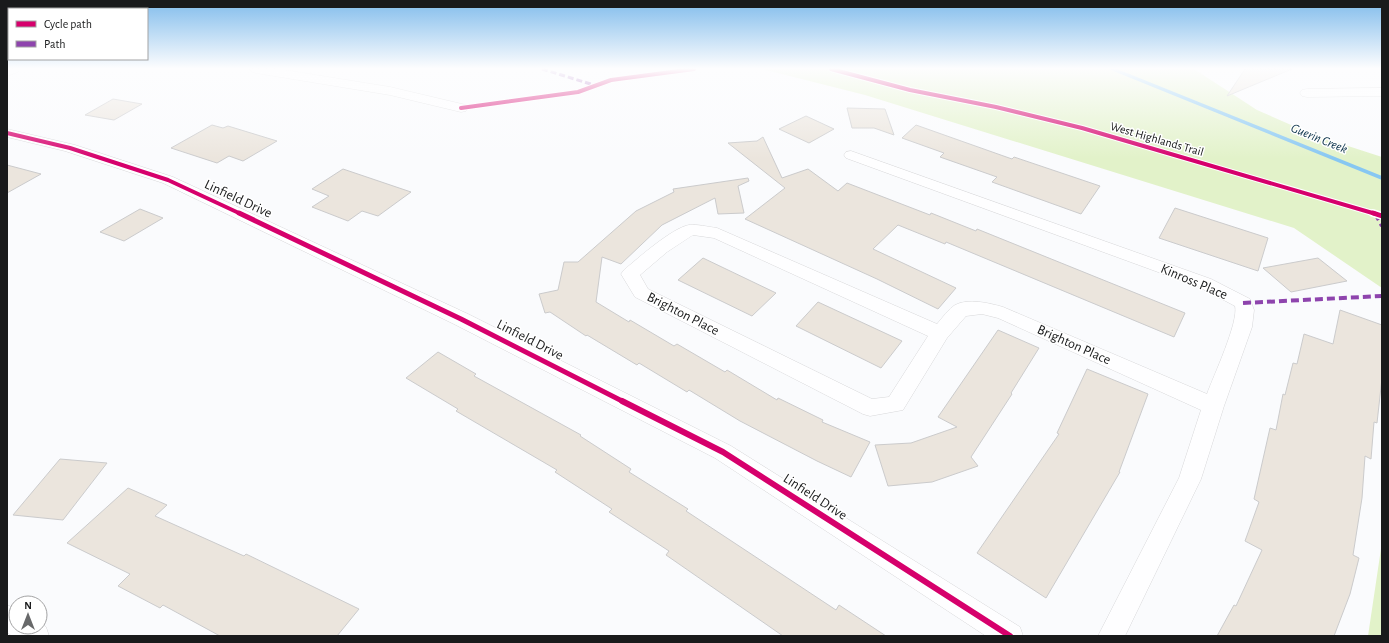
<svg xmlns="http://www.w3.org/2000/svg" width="1389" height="643" font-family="'Alegreya Sans',sans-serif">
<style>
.green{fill:#e2f2c9}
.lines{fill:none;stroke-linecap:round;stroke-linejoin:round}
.stream{fill:#87c7f2;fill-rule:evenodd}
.building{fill:#ebe5dd;stroke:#cbcbcc}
.minor-casing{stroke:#d8d8da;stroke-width:1}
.minor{fill:#fefeff;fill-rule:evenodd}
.quiet-far1{stroke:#8e44ad;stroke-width:3;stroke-dasharray:6 3;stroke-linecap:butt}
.quiet{stroke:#8e44ad;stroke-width:4;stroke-dasharray:8 4;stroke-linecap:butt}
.cycleway-far2-casing{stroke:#fff;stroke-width:6}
.cycleway-far1-casing{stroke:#fff;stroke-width:8}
.cycleway-casing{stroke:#fff;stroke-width:9}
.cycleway-far2{stroke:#d6006c;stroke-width:4}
.cycleway-far1{stroke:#d6006c;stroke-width:5}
.cycleway{stroke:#d6006c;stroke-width:6}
.labels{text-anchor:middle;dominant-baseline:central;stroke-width:3;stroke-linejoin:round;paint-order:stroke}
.far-street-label{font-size:12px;fill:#191a1b;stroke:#fff}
.far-water-label{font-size:13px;font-style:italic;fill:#0a324a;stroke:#fff}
.street-label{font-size:14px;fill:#191a1b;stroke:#fff}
</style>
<rect width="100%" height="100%" fill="#fafbfd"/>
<path class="green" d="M762 69H1194L1257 110 1314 135 1382 157V288L1294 228 865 95Z
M1382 542V636H1368Z"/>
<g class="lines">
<path class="stream" d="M1111 69H1117L1382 176V180L1111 70Z"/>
</g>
<path class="building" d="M1245 69H1292L1227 96Z
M113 99 142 104 114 120 85 115Z
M847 108 885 109 894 135 874 128H852Z
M806 116 834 129 809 143 779 129Z
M212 125 223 128 228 126 277 141 243 161 229 156 217 163 171 148Z
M916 125 1012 159 1014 157 1100 186 1081 214 992 182 997 177 940 157 944 153 902 138Z
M763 137 782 178 808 169 838 191 847 183 930 215 931 213 976 231 977 229 1185 313 1174 337 946 242 945 244 898 225 873 249 956 288 938 309 877 279 745 219 785 188 728 143 757 141Z
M7 165 41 174 7 193Z
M343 169 411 192 378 216 362 211 348 221 312 207 329 196 312 189Z
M748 178 749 181 738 186 744 213 718 214 715 198 662 225 621 264 602 257 596 302 629 322 630 320 674 346 677 344 725 372 727 370 777 400 778 398 823 420 822 422 870 442 851 477 817 461 740 421 689 390 687 392 639 363 637 365 587 335 586 336 550 312 545 313 539 294 558 290 564 262H578L636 211 674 192 673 189Z
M1175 208 1268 238 1258 271 1159 238Z
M140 209 163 218 124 241 100 232Z
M703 258 776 293 752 316 678 280Z
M1318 258 1347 281 1291 292 1263 268Z
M818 302 902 341 881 368 796 326Z
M1340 310 1382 325V378L1377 423 1374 422 1371 459 1365 456 1362 498 1353 555 1359 558 1350 594 1334 636H1217L1234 605 1236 606 1262 550 1245 541 1259 502 1254 499 1270 428 1276 430 1283 394 1285 395 1293 363 1297 364 1304 334 1333 344Z
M998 330 1039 348 1011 393 1012 394 971 457 978 466 932 482 888 486 875 445 911 443 957 427 938 417Z
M438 352 476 374 474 376 581 435 580 436 631 469 629 472 688 509 686 511 836 610 839 605 886 636H783L666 555 669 551 609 512 612 509 555 472 557 470 456 411 458 409 406 378Z
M1087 369 1148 394 1119 472H1120L1046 598 977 553 1059 434 1057 433Z
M60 459 107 463 63 520 13 515Z
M128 488 167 505 155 516 244 556 246 554 359 609 337 636H220L163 605 160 608 118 586 130 574 67 543Z"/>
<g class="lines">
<defs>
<path id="minor" d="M7 69H20L18 72 7 76Z
M250 69H278L390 87 466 105 468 108 466 111 461 112 390 95 256 73 252 72Z
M1382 88V96L1307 97 1302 96 1300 93 1302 90 1307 89Z
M7 129 75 145 173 177 468 314 731 446 1020 627 1023 636H986L715 458 454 324 163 183 65 151 7 137Z
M851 151 1211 279 1250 299 1254 310 1252 327 1224 406 1201 479 1125 636H1098L1179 478 1201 410 998 318 982 314 966 316 947 338 903 410 870 416 863 414 635 297 621 274 624 270C637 259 672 228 689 225 697 224 708 227 717 228L937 324C942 318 949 309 955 305 968 298 989 303 1003 307L1207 394C1213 377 1239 322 1235 306L1199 287 846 158 844 155 846 152ZM693 235 714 238 928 336 889 397 872 399 648 289 640 275 667 252Z
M7 605 16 609V627H40V623L46 627 49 636H12L7 632Z"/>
</defs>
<use href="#minor" class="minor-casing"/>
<use href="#minor" class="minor"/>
<path class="quiet-far1" d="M542 69 594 85"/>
<path class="quiet" d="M1375 213 1382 226
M1243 303 1382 296"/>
<defs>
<path id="cycleway-far2" d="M831 69 910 90 996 107 1082 128 1376 214
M461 108 578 92 611 80 694 69
M7 133 70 148 168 180 241 214"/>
<path id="cycleway-far1" d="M239 213 461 319 624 402
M1373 213 1382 216"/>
<path id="cycleway" d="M622 401 723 452 1010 636"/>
</defs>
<use href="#cycleway-far2" class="cycleway-far2-casing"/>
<use href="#cycleway-far1" class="cycleway-far1-casing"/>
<use href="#cycleway" class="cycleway-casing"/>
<use href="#cycleway-far2" class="cycleway-far2"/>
<use href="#cycleway-far1" class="cycleway-far1"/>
<use href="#cycleway" class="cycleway"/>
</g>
<linearGradient id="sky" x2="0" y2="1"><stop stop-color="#81bcec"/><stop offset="0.43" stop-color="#fdfdfe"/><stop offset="1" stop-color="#fdfdfe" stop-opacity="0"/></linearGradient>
<rect width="1389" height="159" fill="url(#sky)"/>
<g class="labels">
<g class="far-street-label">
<text transform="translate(1157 139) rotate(16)">West Highlands Trail</text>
</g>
<g class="far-water-label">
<text transform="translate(1319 139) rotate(22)">Guerin Creek</text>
</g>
<g class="street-label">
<text transform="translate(238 199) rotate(25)">Linfield Drive</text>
<text transform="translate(1194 282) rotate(23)">Kinross Place</text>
<text transform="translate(683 314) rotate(27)">Brighton Place</text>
<text transform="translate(530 340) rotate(27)">Linfield Drive</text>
<text transform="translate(1074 345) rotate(24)">Brighton Place</text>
<text transform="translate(815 497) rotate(33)">Linfield Drive</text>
</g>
</g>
<rect width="1389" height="643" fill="none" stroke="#191a1b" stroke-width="16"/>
<rect x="8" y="8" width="140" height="52" fill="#ffffff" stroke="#a3a3a4"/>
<rect x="16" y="21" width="20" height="6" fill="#d6006c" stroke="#a3a3a4"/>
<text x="44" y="28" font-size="12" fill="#191a1b">Cycle path</text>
<rect x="16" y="41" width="20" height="6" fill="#8e44ad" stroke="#a3a3a4"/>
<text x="44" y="48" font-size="12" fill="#191a1b">Path</text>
<g transform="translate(28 615)"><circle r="19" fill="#ffffff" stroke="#a3a3a4"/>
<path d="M0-3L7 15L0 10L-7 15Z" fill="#68696a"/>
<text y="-6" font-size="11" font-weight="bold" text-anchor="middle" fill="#191a1b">N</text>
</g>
</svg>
